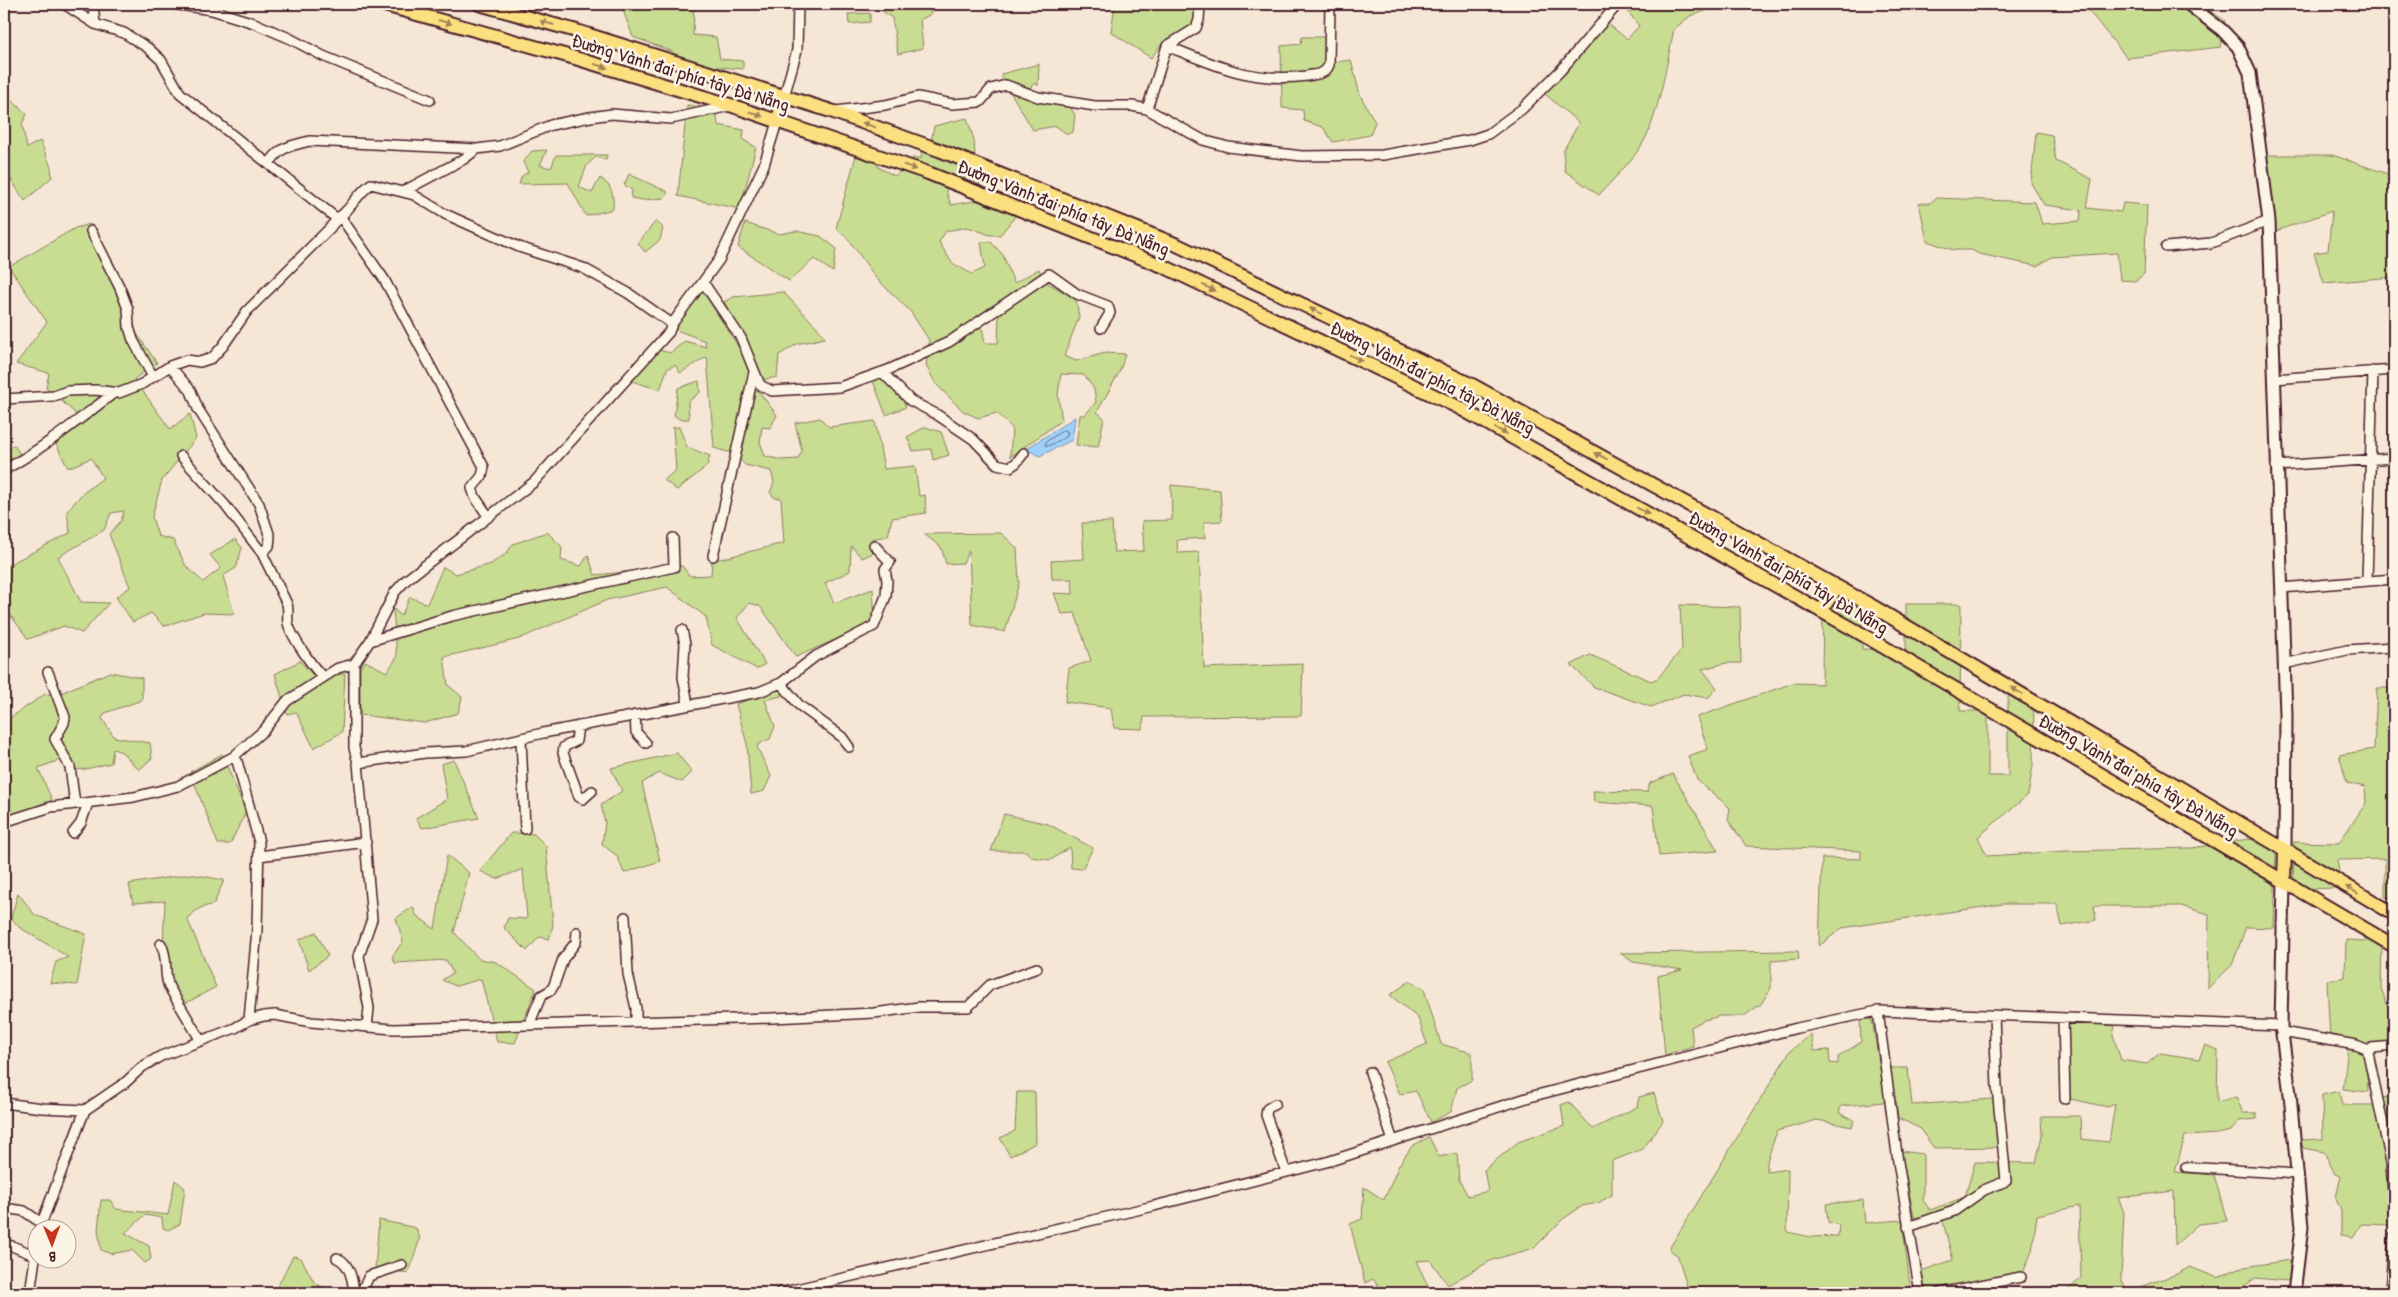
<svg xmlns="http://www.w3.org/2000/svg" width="2398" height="1297" font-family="'Patrick Hand',sans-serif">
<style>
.green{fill:#c8dd92;stroke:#897e5e}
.water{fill:#9dd1fb;stroke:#7c8aa8}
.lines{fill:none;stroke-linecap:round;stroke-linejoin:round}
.shore{stroke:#6b667e;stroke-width:1}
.street-casing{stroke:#4a1f2b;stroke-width:12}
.secondary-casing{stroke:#4a1f2b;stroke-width:15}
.primary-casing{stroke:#4a1f2b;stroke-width:16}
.street{stroke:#fcf5e5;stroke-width:9}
.secondary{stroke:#fcf5e5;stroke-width:11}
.primary{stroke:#fce080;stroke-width:12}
.oneway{fill:#a38056}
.labels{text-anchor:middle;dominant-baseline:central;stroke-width:5;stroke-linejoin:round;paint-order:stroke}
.street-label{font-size:19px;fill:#4a1f2b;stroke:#fcf5e5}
</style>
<rect width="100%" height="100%" fill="#f6e6d5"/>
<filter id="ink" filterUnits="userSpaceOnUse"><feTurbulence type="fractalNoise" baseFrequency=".02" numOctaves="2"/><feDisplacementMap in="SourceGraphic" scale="10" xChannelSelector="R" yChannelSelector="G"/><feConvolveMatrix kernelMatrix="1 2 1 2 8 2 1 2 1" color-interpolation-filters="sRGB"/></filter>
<g filter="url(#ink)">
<path class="green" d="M624 4H694L693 35 716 37 720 59 743 61V69L686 64 671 51 633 37 624 13Z
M907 4H930L931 14 920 20 923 48 898 54 892 18 881 10Z
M1115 4H1199L1194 28 1165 40 1151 58 1111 32Z
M1630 4H1726L1690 16 1674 29C1667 63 1661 99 1649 131 1639 155 1616 176 1599 195L1565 171 1563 151 1579 123 1545 94 1608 24 1627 39 1639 26 1626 9Z
M2083 4H2201L2225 21 2221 47 2127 58Z
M870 13V22L849 24 848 14Z
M1302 37H1325L1328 63 1351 60 1360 95 1375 122 1370 135 1333 142 1323 127 1304 121 1303 110 1282 108 1281 46 1301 44Z
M1039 64 1038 86 1035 83 1030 88 1002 78 1001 74Z
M1011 93 1069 105 1075 115 1073 132 1067 134 1056 126 1033 130Z
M4 98 11 100 27 114 22 124 27 148 40 141 51 167 52 177 25 201 8 175 4 177Z
M687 105 716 109 718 125 744 130 743 140 756 147 740 209 678 196Z
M967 118 974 140 975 155 961 162 958 171 968 181H980L979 193 966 196 956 179H949L946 191 951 205 1002 196 1017 214 1000 235H990L968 227 946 231 939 242 952 263 972 274 985 268 981 242H991L1003 255 1014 283 1039 269 1041 274 975 318 982 327 985 343H998L999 313 1044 281 1076 299 1079 317 1064 356 1076 361 1105 353 1125 354 1120 371 1097 412 1104 418 1098 447 1076 445 1080 415H1085L1096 402 1094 389 1084 375 1061 374 1058 395 1062 420 1010 457 1012 428 997 413 978 418 963 411 936 384 926 366 929 340 910 311 876 278 849 240 836 228 857 152 875 156 878 167 895 176 913 158H922L919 141 931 142 934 126Z
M2036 132 2052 135 2056 161 2092 179 2087 208 2121 212 2123 203 2147 205 2144 274 2135 281 2120 280 2117 253 2052 257 2037 266 1979 254 1972 250H1953L1927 241 1919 203H1930L1936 198 2035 202 2042 224 2080 221 2081 210 2044 205 2031 183Z
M547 150 540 165 551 168 556 155H607L606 160 596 157 587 165 579 187 592 193 600 178C612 185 614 195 613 209L586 216 568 183 519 184 522 176 528 172 523 162 532 151Z
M2267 155H2332L2391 175 2394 174V277L2324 283 2314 253 2328 251 2332 211 2276 231Z
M629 174 668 192 664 198 643 200 631 198 632 190 624 185Z
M656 221 663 228 660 240 645 252 638 243Z
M745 223 779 234 796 231 820 236 836 248 833 272 814 259 789 281 738 247Z
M90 224 129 299 135 331 157 363 134 379 170 429 190 414 196 438 162 480 152 517 158 536 173 540 186 566 203 582 221 568 210 555 235 539 242 548 236 568 223 576 234 614 204 613 164 626 151 613 133 622 116 597 130 587 109 534 121 521 124 511 111 513 104 530 58 557 81 602 109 603 82 633 64 626 28 639 4 606V567L70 533 67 511 82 494 103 478 91 458 68 468 52 436 76 418 75 413 46 387 49 373 16 364 47 322 9 267 75 228Z
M702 290 743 354 752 383 777 415 770 428 762 427 760 442 765 456 781 460 798 459 802 451 795 423 820 418 829 427 875 421 884 469 915 466 919 496 925 495 926 513 892 518 888 536 871 539 873 553 862 558 851 546 850 571 825 583 834 603 873 589 875 622 796 657 760 606 749 603 737 618 765 664 757 669 712 645 706 617 667 587 607 600 519 639 444 657 448 685 462 697 458 713 425 723 360 715V669L365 661 387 672 397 657 393 608 401 616 410 597 427 604 443 567 456 574 491 564 507 553 513 544 547 532 562 547 561 560 581 566 588 555 595 575 682 566 690 576 711 575 712 561 784 543 781 498H775L770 493 774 482 771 471 745 465 735 454 714 448 707 357 680 373 675 365 667 369 660 390 632 381 659 350 670 353 685 341 706 347 705 341 674 329Z
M783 292 817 327 825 338 797 344 779 355 777 377 763 380 749 345 724 302 733 297Z
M893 373 906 407 886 415 873 381Z
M699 381 700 392 688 402 689 419H679L674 415 678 388Z
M673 427H679L687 447 710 456 707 466 677 490 664 480 676 470Z
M925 427 941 432 949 455 933 460 931 449 913 451 907 437Z
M14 445 20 454 4 462V450Z
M1171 485 1220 490 1222 521 1204 522 1205 538 1177 540 1178 553 1199 552 1204 668 1303 664 1301 716 1144 717 1142 729 1114 728 1111 708 1065 702 1069 668 1091 661 1075 613 1062 614 1054 593 1073 594 1072 579H1052L1051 561 1084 559 1082 523 1112 522 1114 552 1144 551 1142 521 1172 520Z
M1001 533 1017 548 1019 583 1005 632 972 625 969 551 963 563 946 564 941 547 924 534Z
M1823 603H1862V649L1906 650V604H1961L1960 711H1988V776H2008V695H2034L2033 766 2028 795 1978 837 1987 856 2067 851 2192 848 2248 839 2276 844 2274 928 2246 927 2232 965 2208 988 2209 914 2181 906H2094L2096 920 2062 926 2057 904H2003L1842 928 1819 946 1822 858 1861 859V851L1746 846 1728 820 1730 808 1697 780 1688 756 1708 749 1697 717 1793 683 1822 684Z
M1680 605 1740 607 1741 663H1726L1702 669 1717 688 1708 698 1684 694 1651 707 1594 687 1571 665 1590 655 1651 681 1658 678 1682 649Z
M300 661 314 676 345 674 342 732 314 748 296 712 287 714 275 674Z
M110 672 142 678V700L105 713 102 718 114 737 150 743 152 758 139 770 122 752 113 749 111 763 86 769 70 770 63 759 38 768 52 800 4 818V722L45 694 56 695Z
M2377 688H2394V898L2385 897V859L2337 860 2342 888 2293 889 2294 842 2339 843 2366 803 2365 787 2347 783 2339 755 2374 749Z
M780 689 781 696 765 700 775 726 770 739 759 744 757 747 771 776 764 791 751 794 747 744 736 704Z
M677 753 692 772 682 782 659 773 642 783 660 861 624 873 617 856 602 844 605 823 601 805 622 791 611 768Z
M222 754 246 812 230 844H218L190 772Z
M454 760 479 818 422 828 416 818 447 799 441 764Z
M1673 774 1718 851 1659 856 1653 806 1594 802 1593 791 1647 792 1650 783Z
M1004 814 1048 824 1093 848 1082 869 1071 868 1070 847 1051 860 1031 857 1026 851H991Z
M511 833 534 834 546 846 553 925 549 939 539 937 527 951 504 928 508 918 527 919 523 869 497 879 480 871Z
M447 855 469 873 454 932 479 959 496 962 536 989 515 1043 497 1042 481 979 456 986 442 980 453 973 446 960 395 963 392 957 403 941 396 918 413 907 416 915 435 929Z
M190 874 224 880 214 904 200 908 187 918 216 987 177 1008 163 945 165 901 133 903 129 884Z
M18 893 35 915 86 934 77 985 50 983 56 962 68 957 19 927 11 918Z
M316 932 328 956 309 970 299 940Z
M2365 935 2382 946 2381 988 2394 1024V1043L2365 1044 2368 1092 2343 1089 2348 1047 2330 1040 2327 981 2345 977 2346 940 2366 941Z
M1798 951 1799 959 1771 961V988L1761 1004 1744 1016H1720L1704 1020 1691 1027 1693 1046 1665 1055 1658 976 1682 970 1633 962 1620 953Z
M1410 981 1424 989 1441 1044 1472 1053V1080L1457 1088 1451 1112 1431 1122 1416 1091 1400 1094 1385 1062 1427 1044 1418 1018 1390 995Z
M1860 1018 1872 1020 1880 1068H1908L1912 1105 2005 1098 2003 1147 1934 1148 1919 1128 1898 1118 1896 1101 1841 1106 1839 1113 1854 1120 1852 1127 1817 1120 1777 1131 1767 1161V1172L1788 1169 1787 1232 1811 1237 1838 1236 1839 1225 1828 1222 1826 1204 1863 1200 1865 1223 1902 1220 1911 1293H1689L1678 1256 1669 1249 1790 1051 1811 1034 1814 1051 1829 1050 1830 1063 1838 1064V1057L1861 1042Z
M2060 1021 2115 1026 2113 1035 2121 1060 2147 1064 2160 1053 2199 1059 2205 1045 2218 1050 2217 1102 2236 1097 2243 1113H2257V1119L2239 1121 2231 1131 2217 1134 2185 1136 2175 1172 2214 1175 2227 1221 2198 1224 2175 1245 2174 1191 2118 1198 2124 1212 2121 1279 2128 1291 2177 1274 2190 1267 2218 1278 2238 1268 2290 1260 2289 1281 2255 1278 2237 1292 2243 1293H2050L2068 1290 2081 1278 2079 1206 2037 1215 2032 1251 2023 1273 1972 1286 1971 1293H1924L1921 1271 1953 1260 1942 1218 1914 1217 1901 1151 1923 1154V1200L1930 1210 1965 1197 1975 1162 2036 1163 2042 1135 2041 1116H2080L2081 1139 2109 1142 2115 1104 2108 1107 2066 1098Z
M2339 1091 2342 1105H2374L2386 1159 2391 1225 2361 1224 2353 1237 2341 1235V1210L2336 1198 2341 1176 2335 1174 2324 1152 2303 1148 2301 1140 2323 1139 2322 1095Z
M1017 1092H1035L1036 1143 1010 1156 1000 1138 1015 1131Z
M1654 1093 1663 1121 1643 1149 1612 1161V1195L1598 1203 1582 1206 1563 1219 1534 1248 1492 1260 1448 1285 1430 1260 1416 1261 1431 1292 1428 1293H1384L1373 1279 1365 1283 1350 1224 1362 1219 1364 1187 1384 1200 1399 1165 1412 1146 1429 1137 1439 1157 1457 1153 1459 1180 1468 1196 1488 1191 1484 1170 1518 1142 1564 1126 1561 1105 1569 1102 1593 1129 1637 1107 1639 1097Z
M2394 1097V1153H2392L2379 1098Z
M175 1180 185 1188 180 1224 168 1230 163 1228 162 1218 145 1215 125 1233 149 1246 151 1259 145 1263 132 1250 111 1254 101 1250 98 1230 101 1200H110L116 1209 168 1215Z
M379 1220 416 1228 420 1239 408 1273 375 1268Z
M293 1256 301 1258 314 1282 332 1293H274Z"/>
<path class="water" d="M1075 417 1072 440 1040 456 1026 449Z"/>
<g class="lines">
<path class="shore" d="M1064 430 1068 432 1066 437 1048 446 1045 445 1046 442Z"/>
<defs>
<path id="street" d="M64 4 95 24 124 33 148 48 161 60 180 93 336 218
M93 4 95 24
M173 4 212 10 254 23 289 38 323 56 430 100
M66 5 87 4
M1167 46C1217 66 1251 83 1307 76 1316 74 1325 75 1329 65L1330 4
M784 97 797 50 798 4
M1147 109 1167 46 1196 28 1199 20 1200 4
M836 111 885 105 918 97 952 104 980 102 991 89 1006 85 1038 97 1095 106H1132L1147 109 1203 140 1228 147 1302 156 1383 155 1470 140 1488 134 1522 109 1560 71 1618 4
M269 164C280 146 291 146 310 141L477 149 500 146 551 125 590 117 612 114 671 119 730 106
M402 192 464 159 477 149
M340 216 384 279 484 467 482 476 472 488 475 497 488 516
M91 231 120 288 128 309 129 327 133 340 153 377
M2166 247 2211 243 2269 221
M703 282 741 338 760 385 772 391 840 387 888 370 949 342 1049 274 1077 294 1108 306 1110 313 1101 328
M170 366 191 391 198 409 259 504 270 537 269 546 262 553
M882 372 911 401 936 414 973 439 997 464 1010 467 1016 463 1024 453
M2274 379 2394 370
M4 399 54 396 67 391 95 390 119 393 142 384 170 366 187 360 200 362 212 358 223 346 247 311 330 228C335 220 341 217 347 210 355 201 361 191 371 184L414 195 445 214 519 247 583 268 628 293 672 324
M181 456 225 505 262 553 287 604C289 611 287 616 288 623 291 636 314 669 323 677
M2276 466 2394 458
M4 470C44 448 78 420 114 393
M713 556 754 372
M2367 581 2373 371
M2281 588 2394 579
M682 630 685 644 683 677 688 704
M370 641 452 616 674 567 673 538
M354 664V748L358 763 372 919 359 956 369 1008 367 1027
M2284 664 2347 650 2394 647
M48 672 65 717 64 723 55 739 70 767 75 804
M781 683 799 705 842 737 849 747
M635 715 636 732 646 743
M578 726 576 741 564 747 563 753 579 797 583 799 592 791
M521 738 525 829
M233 757 237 761 259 842 257 929 249 1020
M358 763 425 753 466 751 543 733 759 692 781 683 816 656 874 626 886 596 887 581 885 569 890 562 874 545
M4 822 51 807 134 797 178 786 233 757 264 730 287 701 338 668 354 664 370 641 395 592 406 580 534 482 669 332 672 324 719 260 764 165 777 122
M73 833 81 823 88 803
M259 856 366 842
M625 917 628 974 636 1008V1021
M161 944C169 960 163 972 169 987L201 1041
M1878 1011 1898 1162 1920 1293
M2063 1018 2065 1099
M529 1025 541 996 551 990 554 985 563 959 576 942 577 932
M2282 1032 2356 1045 2369 1050
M2394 1046 2371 1048 2368 1053 2391 1162 2394 1210
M1370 1072 1393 1141
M4 1103 42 1108 85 1110 126 1082 142 1067 161 1056 235 1028 249 1020 264 1016 275 1015 311 1022 393 1029 773 1018 874 1013 919 1007H968L990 985 1037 968
M1275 1104 1267 1109 1266 1115 1286 1172
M2186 1167 2297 1174
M4 1208 24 1211 40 1222
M1908 1227 1954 1211 1984 1190 2006 1181 1997 1087 1994 1016
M39 1230 85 1110
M4 1245 12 1246 34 1255
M337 1258C350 1263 353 1281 354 1293
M30 1293 38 1238
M361 1293 369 1276 402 1265
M779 1293 1154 1206 1330 1161 1533 1096 1797 1028 1878 1011 2281 1026
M1940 1293 2021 1277
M2390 1293 2394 1236"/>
<path id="secondary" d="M2188 4 2222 30 2238 47 2250 73 2269 221 2286 715 2285 850
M2284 881 2281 1026 2290 1094 2302 1227 2294 1293"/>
<path id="primary" d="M381 4 575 58 730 105 928 173 1165 267 1458 407 1853 629 2394 946
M479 4 573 30 831 111 939 150 1175 244 1474 386 1872 606 2394 914
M777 122 784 97
M1821 611 1837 587
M2284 881 2285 850"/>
</defs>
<use href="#street" class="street-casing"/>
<use href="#secondary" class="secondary-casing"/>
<use href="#primary" class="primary-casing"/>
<use href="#street" class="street"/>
<use href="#secondary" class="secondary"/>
<use href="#primary" class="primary"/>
</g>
<defs><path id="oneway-solid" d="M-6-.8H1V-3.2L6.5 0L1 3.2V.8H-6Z" transform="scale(1.25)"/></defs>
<g class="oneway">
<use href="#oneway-solid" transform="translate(445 22) rotate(16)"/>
<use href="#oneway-solid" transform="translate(547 23) rotate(-164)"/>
<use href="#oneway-solid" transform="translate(601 66) rotate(17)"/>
<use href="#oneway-solid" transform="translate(756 114) rotate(19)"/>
<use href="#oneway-solid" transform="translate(869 125) rotate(-160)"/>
<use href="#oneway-solid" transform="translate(910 167) rotate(19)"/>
<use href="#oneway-solid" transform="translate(1209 288) rotate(26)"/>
<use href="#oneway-solid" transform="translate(1316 311) rotate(-155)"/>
<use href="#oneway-solid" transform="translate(1356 358) rotate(26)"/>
<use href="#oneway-solid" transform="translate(1501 431) rotate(29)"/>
<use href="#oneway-solid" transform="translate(1601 456) rotate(-151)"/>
<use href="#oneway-solid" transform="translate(1643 511) rotate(29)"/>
<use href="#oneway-solid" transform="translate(2017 691) rotate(-149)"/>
<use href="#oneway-solid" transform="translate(2352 890) rotate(-149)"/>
</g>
</g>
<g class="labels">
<g class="street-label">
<text transform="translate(681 72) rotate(17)">Đường Vành đai phía tây Đà Nẵng</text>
<text transform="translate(1064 207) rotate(22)">Đường Vành đai phía tây Đà Nẵng</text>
<text transform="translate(1433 377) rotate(27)">Đường Vành đai phía tây Đà Nẵng</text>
<text transform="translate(1789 572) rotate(30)">Đường Vành đai phía tây Đà Nẵng</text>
<text transform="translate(2139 775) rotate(30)">Đường Vành đai phía tây Đà Nẵng</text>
</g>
</g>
<rect width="2398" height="1297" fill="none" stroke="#fcf5e5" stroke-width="20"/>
<rect x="10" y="10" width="2378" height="1277" fill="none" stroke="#4a1f2b" stroke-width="2" filter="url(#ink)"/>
<g transform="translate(52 1244) rotate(179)"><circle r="24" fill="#fcf5e5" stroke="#b59f9b"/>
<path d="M0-4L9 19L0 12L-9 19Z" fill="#c8321e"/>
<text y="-8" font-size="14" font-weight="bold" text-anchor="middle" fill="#4a1f2b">B</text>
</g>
</svg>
